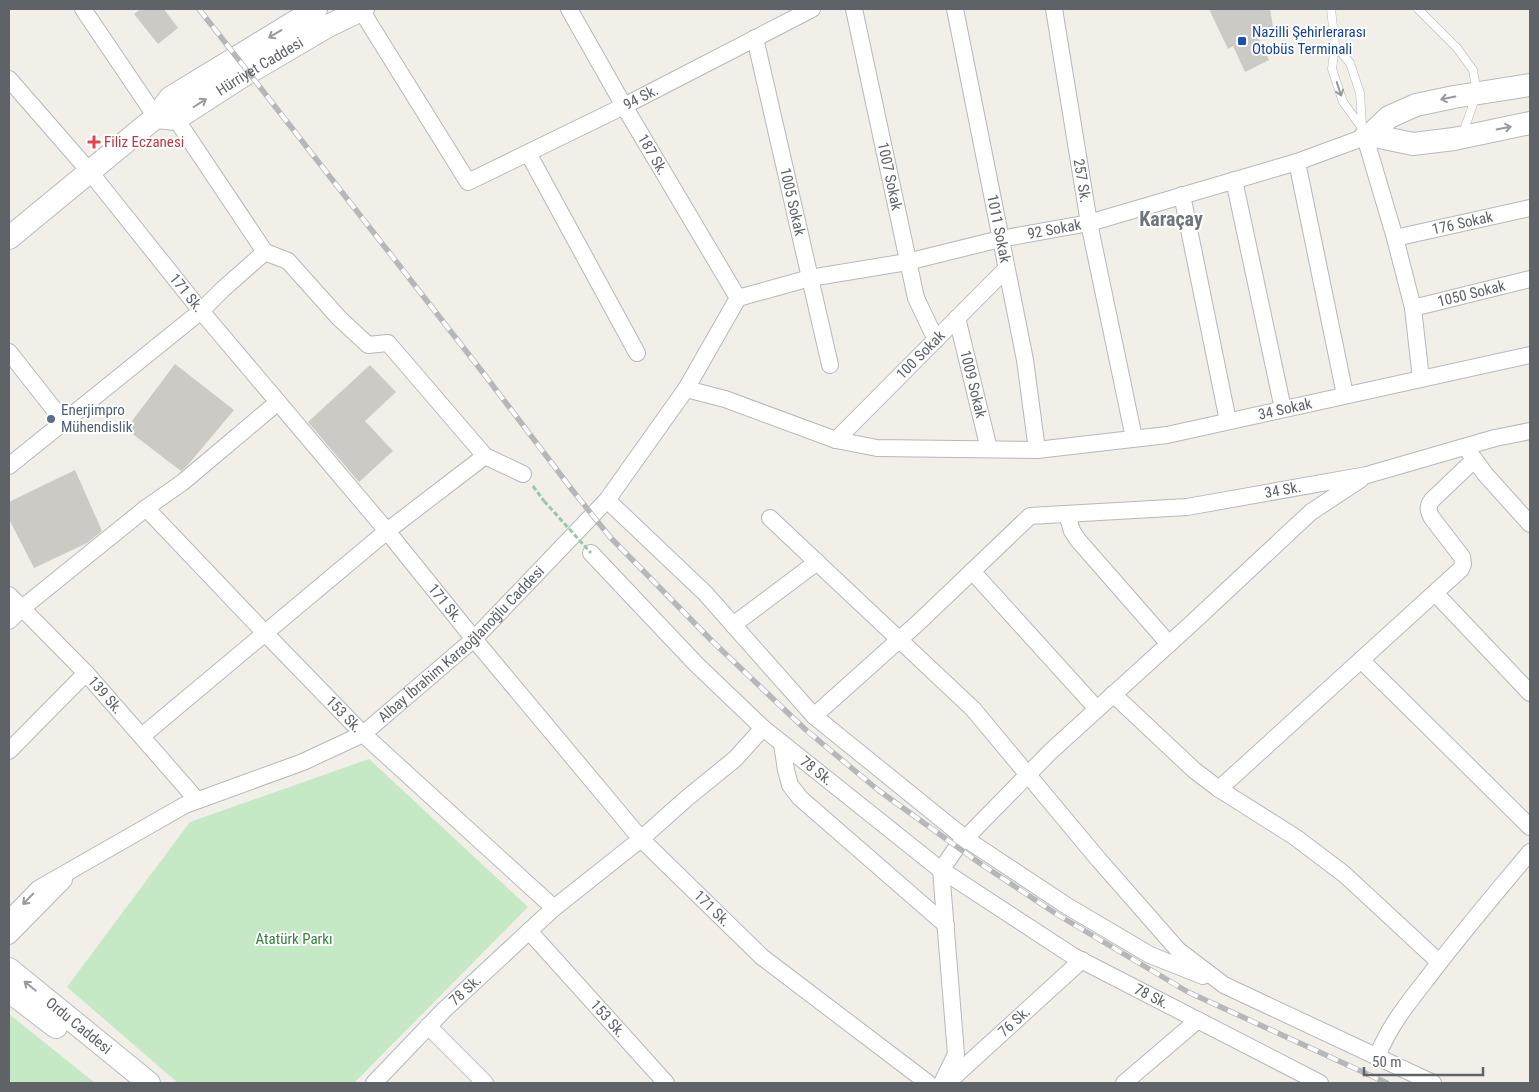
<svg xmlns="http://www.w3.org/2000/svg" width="1539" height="1092" font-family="'Roboto Condensed',sans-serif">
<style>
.green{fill:#c5e8c5}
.building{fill:#cccac5}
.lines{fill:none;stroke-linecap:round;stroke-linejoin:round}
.service-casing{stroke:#b5b8bc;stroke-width:9}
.minor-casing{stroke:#b5b8bc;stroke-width:18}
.secondary-casing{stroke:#b6babf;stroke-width:24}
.path{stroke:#9cc7a9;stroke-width:3;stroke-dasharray:5 2.5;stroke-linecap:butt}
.service{stroke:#fff;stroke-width:8}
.minor{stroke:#fff;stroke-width:16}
.secondary{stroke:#fff;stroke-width:22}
.rail-casing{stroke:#b6b7b8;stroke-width:5.5}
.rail{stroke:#fff;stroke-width:4;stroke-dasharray:11;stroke-linecap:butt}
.path-bridge{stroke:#9cc7a9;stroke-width:3;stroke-dasharray:5 2.5;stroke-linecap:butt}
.oneway{stroke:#979a9d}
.transit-dot{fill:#1a4fb4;stroke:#fff;stroke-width:2}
.health-dot{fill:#e0444e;stroke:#fff;stroke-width:2}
.service-dot{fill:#5c6f8a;stroke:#fff;stroke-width:2}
.labels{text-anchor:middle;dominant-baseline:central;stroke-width:4;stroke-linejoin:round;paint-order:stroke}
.transit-label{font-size:15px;fill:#164399;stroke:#fff;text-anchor:start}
.street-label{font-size:15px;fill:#5f6368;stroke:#fff}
.health-label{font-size:15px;fill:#be3a42;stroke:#fff;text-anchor:start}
.service-label{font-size:15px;fill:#4e5e75;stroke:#fff;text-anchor:start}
.park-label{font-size:15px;fill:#348238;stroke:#fff}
.district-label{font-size:20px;font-weight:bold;fill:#70757a;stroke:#fff}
</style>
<rect width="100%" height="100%" fill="#f1efe8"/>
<path class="green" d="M369 759 528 907 354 1083H178L67 987 190 822Z
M9 1014 95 1083H9Z"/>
<path class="building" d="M141 9H164L178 28 158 44 134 14Z
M1209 9H1270L1273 27 1257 35 1269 60 1245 72 1233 46 1228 49Z
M175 364 234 410 187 466 181 471 126 429Z
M370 365 396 392 365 421 393 451 359 482 308 422Z
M75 470 102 531 87 543 34 568 9 519V502Z"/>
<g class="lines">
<defs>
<path id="service" d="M1331 9 1335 45 1332 69 1343 102 1362 128
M1418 9 1457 48 1473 70 1477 93 1463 133
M1335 45 1350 63 1360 93 1362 126"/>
<g id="minor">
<path d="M83 9 156 117"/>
<path id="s1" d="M569 9 624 106 738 298"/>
<path id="s2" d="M854 9 916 298 936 340"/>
<path id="s3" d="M955 9 1025 360 1037 450"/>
<path id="s4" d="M1054 9 1089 223 1134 438"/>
<path id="s5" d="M361 10 468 182 624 106 812 9"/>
<path id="s6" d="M755 38 830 365"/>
<path id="s7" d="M9 79 90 172 201 311 387 531 474 639 641 839 762 957 928 1083"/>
<path d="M176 119 265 252 288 261 339 318 368 345 388 343 485 456 523 474"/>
<path d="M528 153 637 353"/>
<path d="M1297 162 1345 395"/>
<path d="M1234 180 1283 409"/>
<path d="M1182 195 1228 421"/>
<path id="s8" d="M1395 238 1530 208"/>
<path id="s9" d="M738 298 810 278 907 262 1000 239 1089 223 1297 162 1365 137 1395 238 1413 308 1421 379"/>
<path id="s10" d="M1413 308 1530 279"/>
<path id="s11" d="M957 318 989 449"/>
<path d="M9 352 64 422"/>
<path id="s12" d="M686 389 725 399 836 440 877 448 1037 450 1167 435 1530 355"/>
<path id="s13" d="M836 440 1006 269"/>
<path d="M1469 452 1485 474 1530 524"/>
<path d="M9 466 201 311 223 289 265 252"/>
<path d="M607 500 705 593 814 716 966 839 1067 906 1150 955 1203 976"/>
<path id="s14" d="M146 508 265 633 363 734 554 908"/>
<path d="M1067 514 1072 531 1078 540 1169 644"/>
<path d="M770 518 973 709 1099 860 1178 950 1224 985 1433 1083"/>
<path id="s15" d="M591 553 696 664 763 728 937 867 1073 956 1320 1083"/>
<path d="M972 571 1097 709"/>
<path d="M1435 593 1530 693"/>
<path id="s16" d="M9 595 86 673 197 800"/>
<path d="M9 621 21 609 146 508 183 482 278 402"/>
<path d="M733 625 817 562"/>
<path d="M1361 660 1530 827"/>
<path d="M1113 694 1194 770 1219 789 1295 837 1344 874 1439 962"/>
<path id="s17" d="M814 716 919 622 1030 516 1187 507 1367 475 1495 438 1530 431"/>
<path d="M142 736 387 531 485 456"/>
<path d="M782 744 786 770 790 785 800 798 946 925"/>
<path d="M9 751 86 673"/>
<path d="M1219 789 1461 569 1463 564 1462 557 1432 518C1428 511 1427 507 1432 500L1474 460"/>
<path id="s18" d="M9 919 38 889 185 805 303 762 363 734 474 639 607 500 686 389 738 298"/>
<path id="s19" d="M529 931 666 1083"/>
<path d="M9 936 64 880"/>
<path d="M428 1026 485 1083"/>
<path d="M1377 1057C1388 1028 1407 1004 1426 980 1459 936 1495 894 1530 852"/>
<path id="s20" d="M374 1083 444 1010 554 908 641 839 687 798 735 759 763 728"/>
<path d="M942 1083 956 1054 941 870 957 847 1050 752 1191 624 1311 512 1361 479"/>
<path id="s21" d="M947 1083 1082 960"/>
<path d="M1124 1083 1198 1020"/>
</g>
<g id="secondary">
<path id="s22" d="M156 117 176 119 241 77 328 26 363 9"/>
<path d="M1370 135 1413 144 1454 139 1530 123"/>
<path d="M1365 137 1370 135 1389 117 1416 105 1454 97 1530 85"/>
<path d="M9 238 156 117 170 98 316 9"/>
<path id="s23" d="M9 969 149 1083"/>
<path d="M9 991 56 1027"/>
</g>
</defs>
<use href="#service" class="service-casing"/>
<use href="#minor" class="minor-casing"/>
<use href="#secondary" class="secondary-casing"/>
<path class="path" d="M533 486 544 501"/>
<use href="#service" class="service"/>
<use href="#minor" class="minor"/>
<use href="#secondary" class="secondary"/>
<defs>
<path id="rail" d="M199 9 484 374 573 491 610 537 712 641 806 730 878 790 981 864 1058 915 1188 992 1387 1083"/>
</defs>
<use href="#rail" class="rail-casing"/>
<use href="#rail" class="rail"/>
<path class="path-bridge" d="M544 501 591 553"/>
</g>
<defs><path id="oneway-shaft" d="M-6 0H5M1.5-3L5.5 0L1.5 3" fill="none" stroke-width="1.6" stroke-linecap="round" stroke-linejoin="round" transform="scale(1.25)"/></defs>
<g class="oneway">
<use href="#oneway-shaft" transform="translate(275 34) rotate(149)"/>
<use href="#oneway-shaft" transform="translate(1339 89) rotate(72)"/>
<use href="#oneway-shaft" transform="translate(1448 98) rotate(168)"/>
<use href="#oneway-shaft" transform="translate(200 103) rotate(-32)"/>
<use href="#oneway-shaft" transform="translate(1504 128) rotate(-12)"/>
<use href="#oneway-shaft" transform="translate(28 899) rotate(134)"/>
<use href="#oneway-shaft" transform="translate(30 986) rotate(-141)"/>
</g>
<rect class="transit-dot" x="1237" y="36" width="10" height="10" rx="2.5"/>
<path class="health-dot" d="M91.5 134.5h5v5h5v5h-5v5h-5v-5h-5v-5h5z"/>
<circle class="service-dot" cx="51" cy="419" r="5"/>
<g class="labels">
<g class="transit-label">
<text x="1252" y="32">Nazilli Şehirlerarası<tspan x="1252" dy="17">Otobüs Terminali</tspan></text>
</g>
<g class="street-label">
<text stroke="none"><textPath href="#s22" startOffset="119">Hürriyet Caddesi</textPath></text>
<text stroke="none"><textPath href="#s5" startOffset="395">94 Sk.</textPath></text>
<text stroke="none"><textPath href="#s1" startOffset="168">187 Sk.</textPath></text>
<text stroke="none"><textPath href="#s2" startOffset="171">1007 Sokak</textPath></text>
<text stroke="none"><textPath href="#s4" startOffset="174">257 Sk.</textPath></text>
<text stroke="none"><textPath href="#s6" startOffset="168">1005 Sokak</textPath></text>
<text stroke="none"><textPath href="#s8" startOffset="69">176 Sokak</textPath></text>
<text stroke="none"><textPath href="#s3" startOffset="224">1011 Sokak</textPath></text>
<text stroke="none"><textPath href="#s9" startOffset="324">92 Sokak</textPath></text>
<text stroke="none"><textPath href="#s7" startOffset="278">171 Sk.</textPath></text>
<text stroke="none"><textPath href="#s10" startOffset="60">1050 Sokak</textPath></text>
<text stroke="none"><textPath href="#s13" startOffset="120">100 Sokak</textPath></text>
<text stroke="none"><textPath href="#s11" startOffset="68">1009 Sokak</textPath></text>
<text stroke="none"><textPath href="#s12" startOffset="612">34 Sokak</textPath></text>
<text stroke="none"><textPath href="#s17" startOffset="549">34 Sk.</textPath></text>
<text stroke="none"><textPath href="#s7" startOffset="682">171 Sk.</textPath></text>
<text stroke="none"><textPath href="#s18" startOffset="536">Albay İbrahim Karaoğlanoğlu Caddesi</textPath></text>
<text stroke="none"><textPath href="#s16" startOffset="139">139 Sk.</textPath></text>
<text stroke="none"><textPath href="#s14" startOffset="286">153 Sk.</textPath></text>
<text stroke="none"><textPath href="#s15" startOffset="314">78 Sk.</textPath></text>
<text stroke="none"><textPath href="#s7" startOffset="1088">171 Sk.</textPath></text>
<text stroke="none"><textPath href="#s20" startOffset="130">78 Sk.</textPath></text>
<text stroke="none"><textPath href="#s15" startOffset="719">78 Sk.</textPath></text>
<text stroke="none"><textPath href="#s19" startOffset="118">153 Sk.</textPath></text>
<text stroke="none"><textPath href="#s21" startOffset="91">76 Sk.</textPath></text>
<text stroke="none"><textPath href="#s23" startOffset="90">Ordu Caddesi</textPath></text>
</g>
<g class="health-label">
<text x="104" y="142">Filiz Eczanesi</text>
</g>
<g class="service-label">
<text x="61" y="410">Enerjimpro<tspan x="61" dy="17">Mühendislik</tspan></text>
</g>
<g class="park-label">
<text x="294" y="939">Atatürk Parkı</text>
</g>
<g class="district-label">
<text x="1171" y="219">Karaçay</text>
</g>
</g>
<rect width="1539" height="1092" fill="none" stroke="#5f6368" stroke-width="20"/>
<path d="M1364 1067v8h119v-8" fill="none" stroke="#5f6368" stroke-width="2.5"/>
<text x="1372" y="1067" font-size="15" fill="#5f6368" stroke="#ffffff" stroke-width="4" paint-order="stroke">50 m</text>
</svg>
